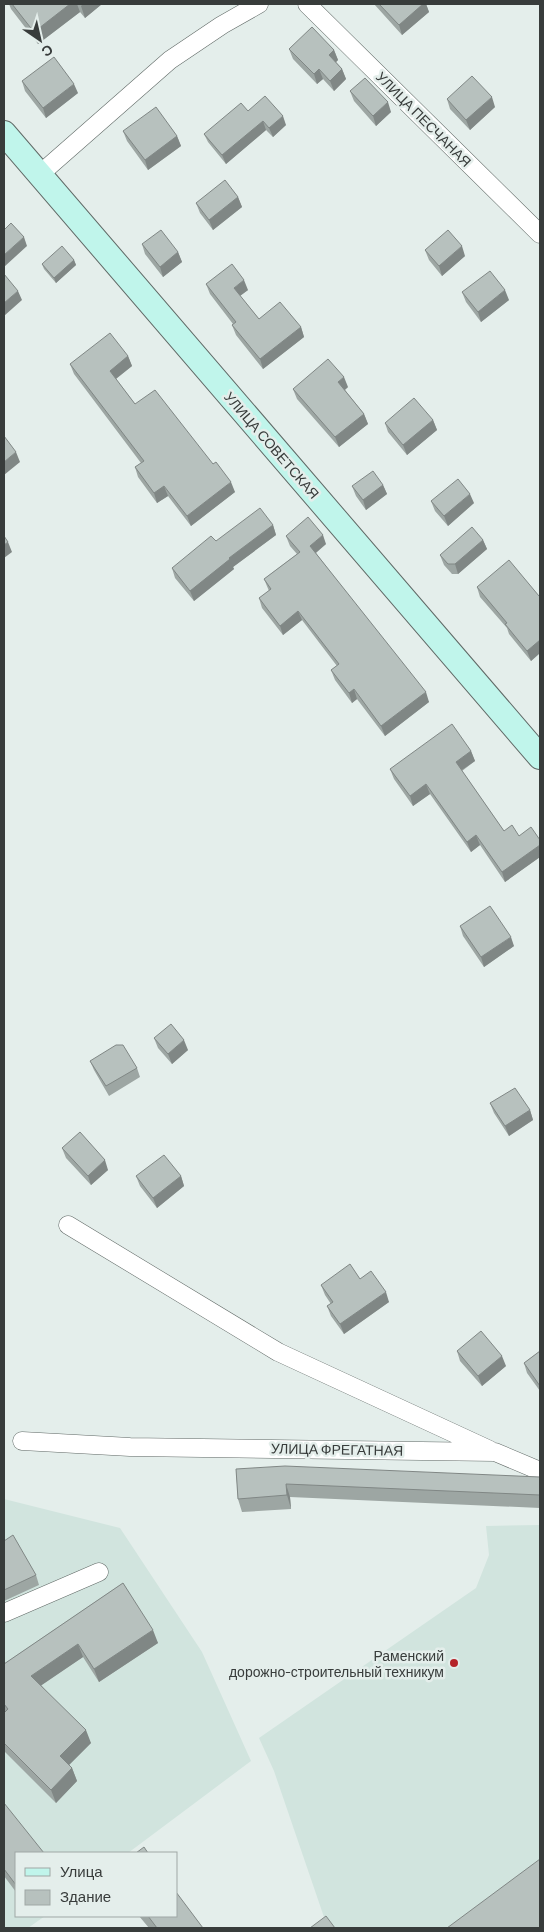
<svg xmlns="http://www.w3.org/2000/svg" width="544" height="1932" font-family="Barlow,sans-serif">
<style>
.built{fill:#d1e4de}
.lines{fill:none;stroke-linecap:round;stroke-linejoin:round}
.street-casing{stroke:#606966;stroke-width:19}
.secondary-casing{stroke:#606966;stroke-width:26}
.street{stroke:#fff;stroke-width:18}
.secondary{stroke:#c0f5eb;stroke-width:24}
.wall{fill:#9da6a3}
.shaded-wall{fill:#808785}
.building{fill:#b7c1be;stroke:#808785}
.poi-dot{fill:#b52429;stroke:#e4eeeb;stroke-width:2}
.labels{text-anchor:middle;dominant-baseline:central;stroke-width:5;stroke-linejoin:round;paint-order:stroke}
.street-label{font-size:14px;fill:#383c3b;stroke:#e4eeeb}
.poi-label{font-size:14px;fill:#383c3b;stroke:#e4eeeb;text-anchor:end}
</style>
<rect width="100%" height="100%" fill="#e4eeeb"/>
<path class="built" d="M4 1499 120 1528 202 1652 251 1761 128 1853H16V1916H45L28 1928H4Z
M540 1525V1928H317L325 1920 274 1771 259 1738 476 1588 489 1555 486 1526Z"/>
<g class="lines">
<defs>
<path id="street" d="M307 4 540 234
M39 175 170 60 222 25 259 4
M68 1225 278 1352 490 1450
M22 1441 130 1447 495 1452 540 1471
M4 1613 99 1572"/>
<path id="secondary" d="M4 133 540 757"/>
</defs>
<use href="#street" class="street-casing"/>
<use href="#secondary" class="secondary-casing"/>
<use href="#street" class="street"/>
<use href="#secondary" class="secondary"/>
</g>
<path class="wall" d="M9 4H102L85 18 80 12 38 44 11 9Z
M374 4H426L429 12 402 35Z
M289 49 334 50 338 60 336 62 342 69 346 79 334 91 323 79 317 84 293 59Z
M22 81 78 93 46 118 25 91Z
M350 91 391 112 376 126 354 101Z
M447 99 495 107 470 130 450 109Z
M248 111 286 125 273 137 266 130 226 164 208 142 204 134Z
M123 131 177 136 181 146 148 170 127 141Z
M238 197 242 207 213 230 200 213 196 203Z
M142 244 178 252 182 262 163 277 145 254Z
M425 250 465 256 442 276 429 260Z
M74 260 76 265 56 283 44 269 42 264Z
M206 284 248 290 240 296 259 319 301 327 304 337 263 369 236 335 232 325 233 324 210 294Z
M462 292 509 300 481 322 466 302Z
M128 356 132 366 116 379 135 404 235 492 191 526 168 496 157 503 138 477 135 467 141 463 74 374 70 364Z
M348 387 345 390 364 414 368 424 339 447 297 399 293 389Z
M433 420 437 430 407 455 388 432 385 423Z
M383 485 387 494 366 510 356 496 352 486Z
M431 501 474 503 448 526 435 511Z
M273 525 276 535 233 567 234 569 194 601 175 578 172 568 216 541Z
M286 536 326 544 316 553 429 702 385 736 357 699 352 703 335 680 331 670 337 666 302 620 283 635 262 608 259 598 269 591 264 579 297 554 290 546Z
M483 540 487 549 458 574H452L444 565 440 555Z
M477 587 539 596 540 595V653L531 661 509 634 507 628 480 597Z
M471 751 475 761 462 771 504 831 519 836 540 840V857L505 882 480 845 471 852 430 794 413 806 394 779 390 769Z
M460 926 514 946 484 967 463 936Z
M154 1038 188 1050 172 1064 158 1048Z
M90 1061 137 1068 140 1077 109 1096 94 1070Z
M490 1103 530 1110 533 1120 509 1136 494 1113Z
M62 1148 108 1170 91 1185 66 1158Z
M136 1176H181L184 1186 157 1208 140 1186Z
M360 1279 389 1302 344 1334 331 1316 327 1306 331 1304 325 1295 321 1285Z
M457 1351 506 1366 482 1386 460 1361Z
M540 1351V1391L527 1373 524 1363Z
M236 1469 540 1477V1508L290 1497 291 1509 242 1512 238 1499Z
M4 1541 36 1575 39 1585 4 1601Z
M123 1583 158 1643 99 1682 83 1657 41 1685 91 1743 69 1765 72 1768 77 1781 56 1803 4 1751V1664Z
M4 1803 16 1853V1892L4 1876Z
M139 1916H176L203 1928H149Z"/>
<path class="shaded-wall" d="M70 4H77L80 12 38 44 34 32Z
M83 4H102L85 18 81 6Z
M423 4H426L429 12 402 35 399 25Z
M334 50 338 60 333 65 329 55Z
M319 69 323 79 317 84 314 74Z
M342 69 346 79 334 91 330 81Z
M74 84 78 93 46 118 43 108Z
M492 97 495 107 470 130 466 120Z
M388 102 391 112 376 126 373 116Z
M283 116 286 125 273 137 269 128Z
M263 121 266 130 226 164 222 155Z
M177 136 181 146 148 170 145 160Z
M238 197 242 207 213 230 209 220Z
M24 237 27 246 4 267V255Z
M462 246 465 256 442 276 439 266Z
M178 252 182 262 163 277 160 267Z
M74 260 76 265 56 283 54 278Z
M244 280 248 290 237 298 234 288Z
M505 290 509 300 481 322 478 312Z
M18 291 22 300 4 316V303Z
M301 327 304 337 263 369 260 359Z
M128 356 132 366 113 381 110 371Z
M344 377 348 387 342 392 338 382Z
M364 414 368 424 339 447 335 437Z
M433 420 437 430 407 455 403 445Z
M16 452 20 462 4 475V462Z
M231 482 235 492 191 526 187 516Z
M383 485 387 494 366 510 363 500Z
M164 486 168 496 157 503 154 493Z
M470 494 474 503 448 526 444 516Z
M273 525 276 535 233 567 234 569 194 601 190 591 229 558Z
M323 535 326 544 313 555 310 546Z
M483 540 487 549 458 574 455 564Z
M8 542 12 552 4 558V545Z
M298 611 302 620 283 635 280 626Z
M540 640V653L531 661 527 651Z
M354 689 357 699 352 703 349 693Z
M426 692 429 702 385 736 381 726Z
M471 751 475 761 459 772 456 762Z
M426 784 430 794 413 806 410 796Z
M476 835 480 845 471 852 467 842Z
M540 845V857L505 882 502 872Z
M511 937 514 946 484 967 481 957Z
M184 1040 188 1050 172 1064 168 1054Z
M530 1110 533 1120 509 1136 505 1126Z
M105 1160 108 1170 91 1185 88 1176Z
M181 1176 184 1186 157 1208 153 1198Z
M386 1292 389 1302 344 1334 340 1324Z
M502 1356 506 1366 482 1386 478 1376Z
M286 1484 290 1497 291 1509 287 1495Z
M153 1630 158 1643 99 1682 94 1669Z
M78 1644 83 1657 36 1689 31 1676Z
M86 1730 91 1743 65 1769 60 1756Z
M72 1768 77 1781 56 1803 51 1790Z"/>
<path class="building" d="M12 4H70L34 32Z
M379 4H423L399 25Z
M312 27 334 50 329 55 342 69 330 81 319 69 314 74 289 49Z
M54 57 74 84 43 108 22 81Z
M472 76 492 97 466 120 447 99Z
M365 78 388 102 373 116 350 91Z
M265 96 283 116 269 128 263 121 222 155 204 134 241 103 248 111Z
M156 107 177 136 145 160 123 131Z
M225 180 238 197 209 220 196 203Z
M11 223 24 237 4 255V230Z
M161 230 178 252 160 267 142 244Z
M448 230 462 246 439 266 425 250Z
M62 246 74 260 54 278 42 264Z
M232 264 244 280 234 288 259 319 280 302 301 327 260 359 232 325 236 322 206 284Z
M490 271 505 290 478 312 462 292Z
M4 274 18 291 4 303Z
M110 333 128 356 110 371 135 404 155 390 213 464 216 462 231 482 187 516 164 486 154 493 135 467 144 461 70 364Z
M328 359 344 377 338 382 364 414 335 437 293 389Z
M414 398 433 420 403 445 385 423Z
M4 436 16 452 4 462Z
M373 471 383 485 363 500 352 486Z
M458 479 470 494 444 516 431 501Z
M260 508 273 525 229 558 230 559 190 591 172 568 211 536 216 541Z
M308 517 323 535 310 546 426 692 381 726 354 689 349 693 331 670 339 664 298 611 280 626 259 598 271 589 264 579 300 552 286 536Z
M472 527 483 540 455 564H448L440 555Z
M4 536 8 542 4 545Z
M509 560 539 596 540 595V640L527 651 505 624 507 623 477 587Z
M452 724 471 751 456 762 504 831 512 825 519 836 531 827 540 840V845L502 872 476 835 467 842 426 784 410 796 390 769Z
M490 906 511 937 481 957 460 926Z
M171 1024 184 1040 168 1054 154 1038Z
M116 1045H123L137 1068 106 1086 90 1061Z
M515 1088 530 1110 505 1126 490 1103Z
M80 1132 105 1160 88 1176 62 1148Z
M164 1155 181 1176 153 1198 136 1176Z
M350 1264 360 1279 371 1271 386 1292 340 1324 327 1306 333 1302 321 1285Z
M481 1331 502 1356 478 1376 457 1351Z
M540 1351V1386L524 1363Z
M285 1466 540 1477V1495L286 1484 287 1495 238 1499 236 1469Z
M13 1535 36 1575 4 1590V1541Z
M123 1583 153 1630 94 1669 78 1644 31 1676 86 1730 60 1756 72 1768 51 1790 4 1743V1713L8 1709 4 1704V1664Z
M4 1803 44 1853H16V1885L4 1869Z
M144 1847 148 1853H136Z
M540 1859V1928H447Z
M176 1892 203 1928H157L148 1916H176Z
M326 1916 335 1928H310Z"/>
<circle class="poi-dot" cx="454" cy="1663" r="5"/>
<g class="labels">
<g class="street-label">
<text transform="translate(424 119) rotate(45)">УЛИЦА ПЕСЧАНАЯ</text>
<text transform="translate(272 445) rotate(49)">УЛИЦА СОВЕТСКАЯ</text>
<text transform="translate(337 1449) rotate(1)">УЛИЦА ФРЕГАТНАЯ</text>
</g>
<g class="poi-label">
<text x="444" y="1655">Раменский<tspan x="444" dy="16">дорожно-строительный техникум</tspan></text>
</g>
</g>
<rect width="544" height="1932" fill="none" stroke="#383c3b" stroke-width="10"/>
<rect x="15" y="1852" width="162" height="65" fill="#e4eeeb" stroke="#9fa7a5"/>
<rect x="25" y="1868" width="25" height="8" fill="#c0f5eb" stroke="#9fa7a5"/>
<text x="60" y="1877" font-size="15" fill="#383c3b">Улица</text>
<rect x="25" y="1890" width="25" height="15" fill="#b7c1be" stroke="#9fa7a5"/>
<text x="60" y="1902" font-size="15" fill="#383c3b">Здание</text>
<g transform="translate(40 40) rotate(146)" stroke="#e4eeeb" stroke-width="4" paint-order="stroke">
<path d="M0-4L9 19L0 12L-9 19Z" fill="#383c3b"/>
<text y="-8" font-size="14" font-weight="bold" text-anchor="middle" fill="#383c3b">С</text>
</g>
</svg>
